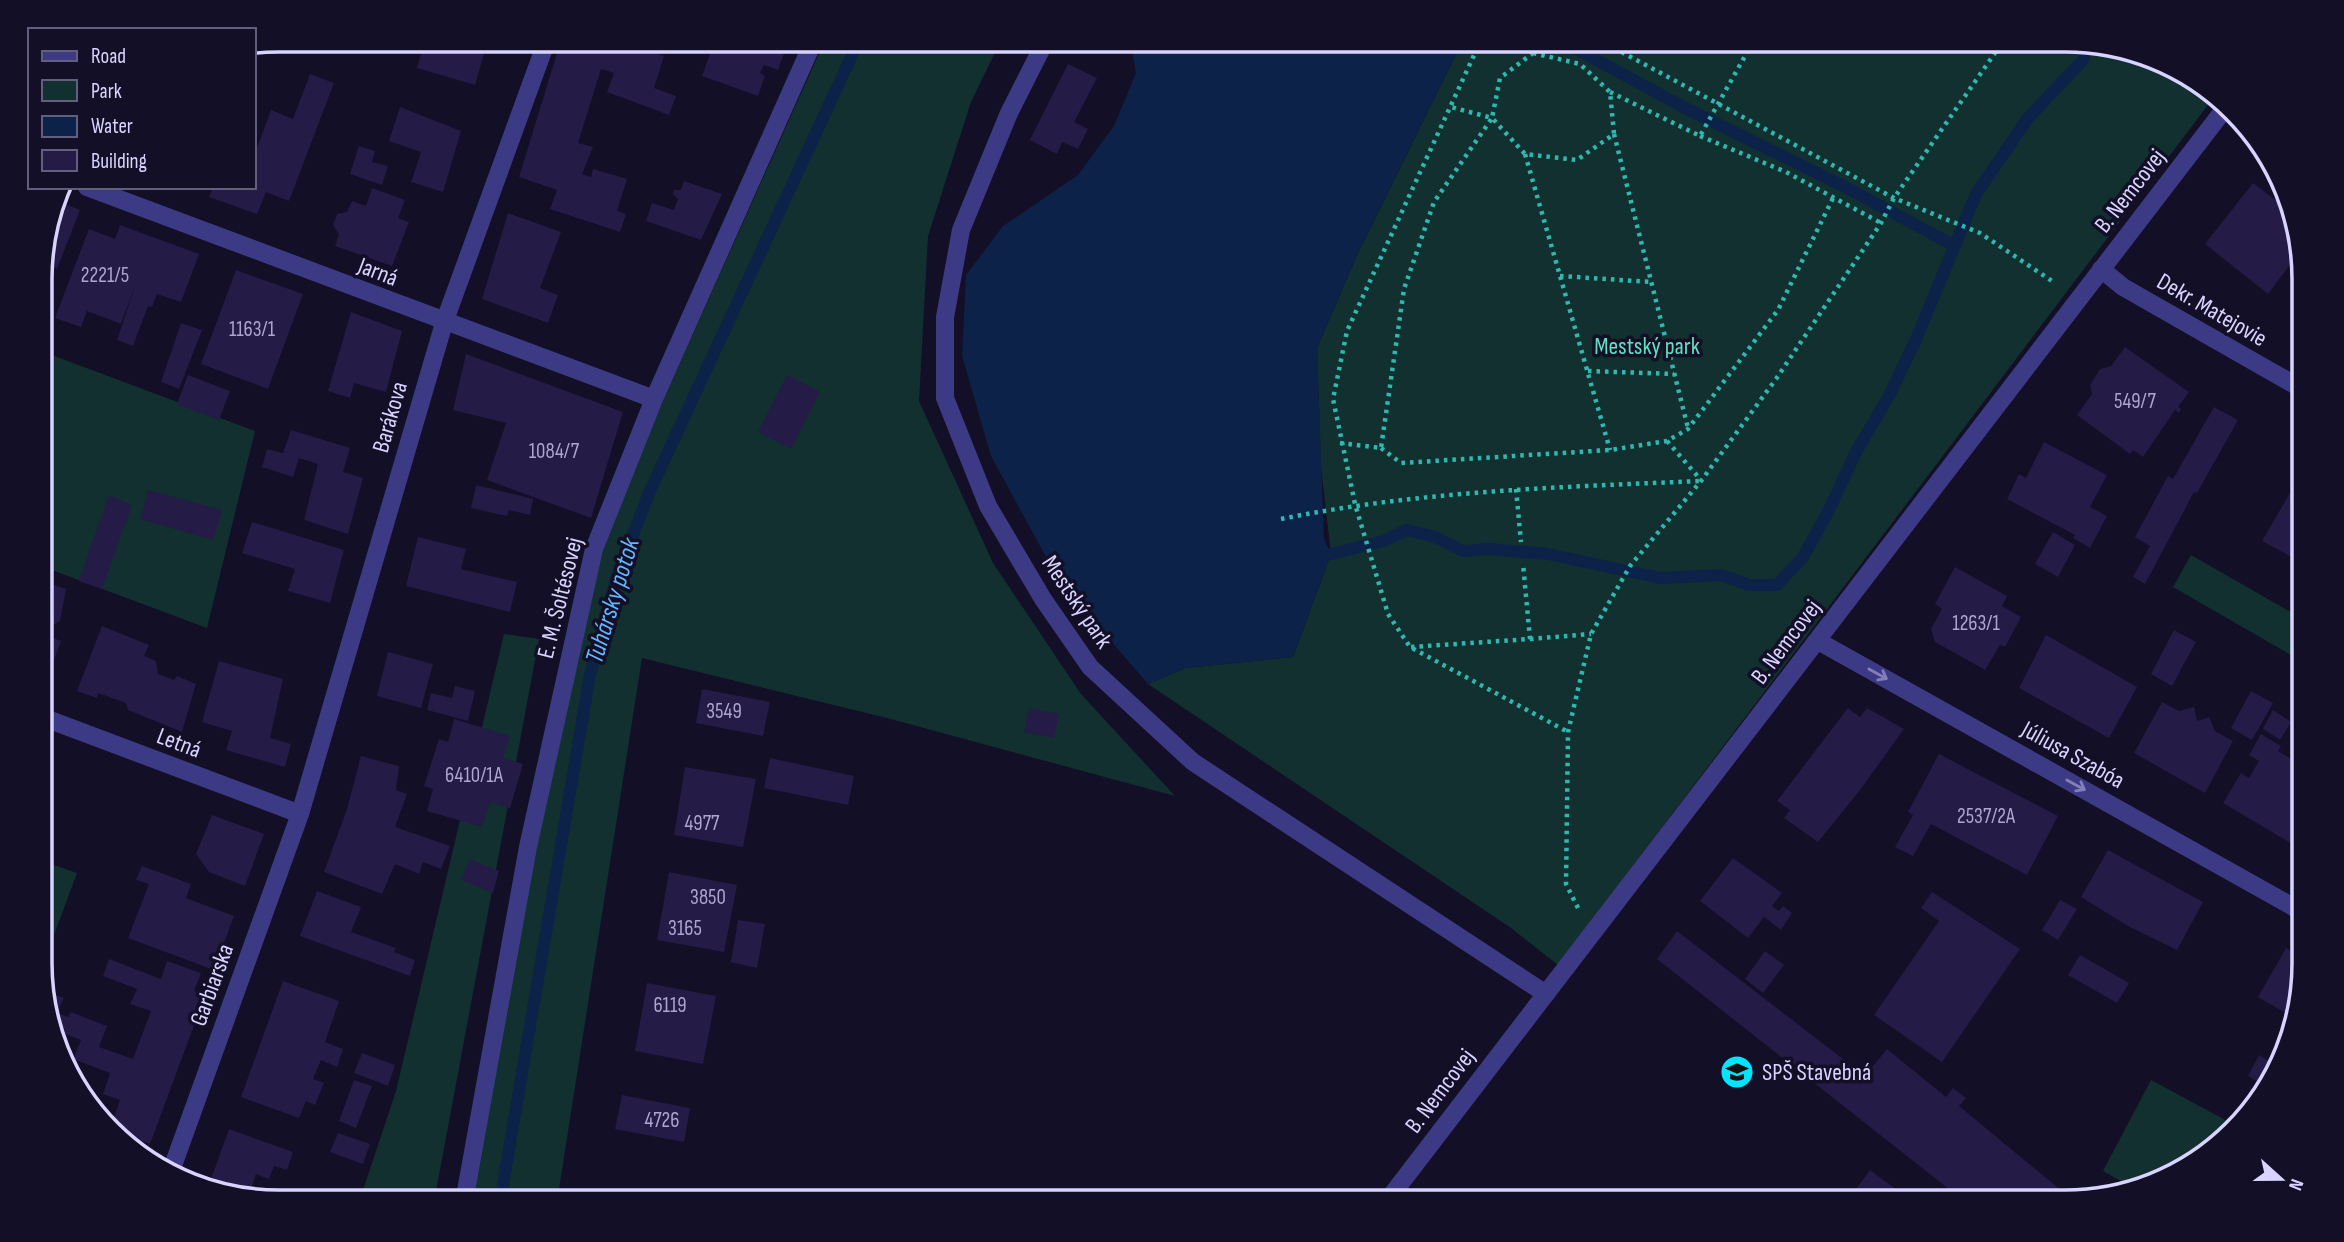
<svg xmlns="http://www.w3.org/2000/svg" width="2344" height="1242" font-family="'Sofia Sans Condensed',sans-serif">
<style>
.green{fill:#12302f}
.water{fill:#0c2248}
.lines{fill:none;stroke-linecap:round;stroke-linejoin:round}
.stream{stroke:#0c2248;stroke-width:12}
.building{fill:#241b47}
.path{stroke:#2fb8b0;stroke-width:4.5;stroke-dasharray:3.5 5;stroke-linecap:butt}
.minor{stroke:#3d3a85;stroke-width:18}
.oneway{stroke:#837fbc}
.labels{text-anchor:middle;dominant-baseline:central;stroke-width:7;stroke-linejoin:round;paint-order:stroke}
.number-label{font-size:21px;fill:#aca6d1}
.street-label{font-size:24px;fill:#d9d4ff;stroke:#130f26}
.park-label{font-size:24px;fill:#5fe0c0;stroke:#130f26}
.poi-label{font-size:24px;fill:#d9d4ff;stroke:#130f26;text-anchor:start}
.water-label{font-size:26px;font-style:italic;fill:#62b6ff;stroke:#130f26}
.rim{fill:none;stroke:#d9d4ff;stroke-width:3.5}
</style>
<rect width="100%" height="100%" fill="#130f26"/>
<path class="green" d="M825 40H1001L971 102 928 236 919 401 993 563 1081 694 1175 796 887 718 642 658 557 1202H469L589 566Z
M1463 40H2064L2170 65 2211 101 1558 965 1511 928 1148 684 1185 668 1293 657 1331 554 1321 468 1317 348 1357 255Z
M41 351 255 431 207 628 41 566Z
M2191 555 2303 619V662L2173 587Z
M504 634 539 639 434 1202H359L396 1091Z
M42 861 77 873 42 967Z
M2151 1080 2231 1123 2197 1162 2128 1185 2103 1171Z"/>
<path class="water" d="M1130 40H1463L1357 255 1317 348 1324 539 1331 554 1293 657 1185 668 1148 684 1059 581 991 456 962 356 966 275 1003 226 1078 175 1114 126 1136 73Z"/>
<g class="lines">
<path class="stream" d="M1560 40 1685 108 1845 187 1955 246
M1331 554 1384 541 1406 530 1435 537 1463 551 1489 549 1548 554 1660 578 1721 575 1749 585H1777L1803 557 1828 512 1856 452 1890 394 1917 337 1976 194 2028 118 2083 60 2087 46
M500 1202 590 675 617 576 649 493 859 40"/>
</g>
<path class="building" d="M425 40H488L475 85 417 68Z
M561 40H620L664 56 654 88 676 96 669 115 607 92 614 73 601 69 578 143 593 147 582 174 591 177 593 169 627 179 617 211 626 214 620 232 550 209 557 190 519 177Z
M715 40H764L786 48 778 70 764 65 760 73 765 76 758 96 702 76Z
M1068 64 1097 78 1074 122 1088 129 1078 149 1062 142 1057 154 1030 140Z
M310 74 334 83 289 201 266 192 257 214 209 197 213 187H254V156L271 110 293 119Z
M400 107 461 131 443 192 411 182 421 152 389 141Z
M359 146 375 151 372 162 388 166 382 185 350 174Z
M684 181 722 194 701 240 646 221 652 203 674 210 678 199 673 194 674 190H681Z
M2253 183 2286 208 2302 249 2268 294 2205 244Z
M372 188 405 200 398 218 409 222 392 266 335 246 339 234 333 225 337 214 347 212 352 201 366 206Z
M58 201 80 210 57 269 41 263Z
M508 213 561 232 540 288 558 295 548 323 482 299Z
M120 225 199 254 181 302 157 294 152 307 148 306 133 346 117 340 136 283 121 324 87 311 81 327 55 318 89 229 115 239Z
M236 270 303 294 268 389 201 364Z
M351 312 402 331 386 392 354 383 350 398 328 391Z
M181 323 202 330 179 389 161 382Z
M2125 347 2189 392 2178 407 2181 409 2179 413 2175 410 2143 457 2133 450 2130 454 2077 415 2092 394 2090 385 2100 369 2111 366Z
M466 354 623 412 591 518 487 480 506 423 453 410Z
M188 375 230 391 219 420 177 404Z
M787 375 820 392 791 449 758 432Z
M2214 407 2238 420 2197 493 2194 492 2145 584 2133 577 2150 546 2135 537 2168 476 2173 479Z
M291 430 350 448 343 472 363 478 348 534 304 520 318 464 299 458 293 477 262 467 267 449 283 453Z
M2044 442 2107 475 2090 507 2107 516 2090 548 2073 538 2075 535 2007 499 2019 474 2026 478Z
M476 485 533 499 530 515 509 510 507 516 471 508Z
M2302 488 2303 531V563L2262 541 2290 493 2297 497Z
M148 490 222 510 213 540 140 519Z
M109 495 132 505 102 589 79 581Z
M252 522 344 550 330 603 288 591 295 569 242 553Z
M2053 532 2075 545 2058 577 2035 564Z
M418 537 466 549 461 569 517 582 510 612 406 586Z
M1955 567 2007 596 2002 606 2021 617 2005 647 2000 645 1985 670 1935 642 1931 629 1942 609 1935 604Z
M41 580 66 589 60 621 50 627 48 636 61 641 46 681 42 679Z
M102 626 149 645 144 656 156 661 158 674 174 680 177 676 196 684 182 732 128 710 126 703 98 693 97 698 77 691Z
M2174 630 2196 642 2172 686 2151 674Z
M2046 635 2137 687 2109 738 2019 688Z
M388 652 433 664 421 708 377 696Z
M219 661 283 679 270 738 291 744 285 767 226 750 232 731 202 722Z
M455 686 475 691 468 721 427 710 431 693 452 698Z
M702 689 770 702 763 736 696 723Z
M2251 691 2273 703 2252 740 2231 728Z
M2162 702 2179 711 2194 707 2197 721 2209 717 2215 731 2233 741 2205 793 2134 753Z
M1029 708 1059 714 1054 738 1024 732Z
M1848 708 1860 717 1867 708 1904 729 1860 790 1818 842 1784 818 1790 810 1777 801Z
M2273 710 2291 722 2280 740 2263 729Z
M454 719 510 736 503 758 523 764 510 808 490 802 482 827 427 811 433 789 424 786 439 739 448 742Z
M2261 734 2281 746 2278 751 2303 766 2299 780 2303 783V825L2292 844 2223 803 2241 773 2249 778 2259 761 2249 755Z
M1939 754 2058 816 2027 875 1931 824 1913 856 1895 847 1913 815 1908 812Z
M361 756 399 766 396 790 407 794 395 827 450 846 441 869 423 862 419 874 395 864 382 894 324 872 347 809Z
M770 758 854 776 848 805 764 788Z
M685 767 756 779 743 847 674 835Z
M212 815 264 834 245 886 209 872 196 854Z
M2108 850 2203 902 2177 950 2128 926 2081 897Z
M1733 858 1782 893 1772 906 1779 911 1783 906 1792 913 1781 930 1764 917 1748 938 1700 901Z
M470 859 499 871 493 893 461 880Z
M142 866 191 884 186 898 234 916 214 970 128 938 149 884 136 880Z
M669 872 737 885 724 952 657 940Z
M317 891 361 907 351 932 396 948 394 952 415 960 410 976 300 936Z
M1932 892 2020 949 1942 1062 1874 1015 1939 921 1921 908Z
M2060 900 2077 909 2058 940 2042 930Z
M738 920 765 924 757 968 731 962Z
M1677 931 1865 1076 1887 1049 1946 1097 1953 1088 1966 1098 1959 1106 2074 1201H1964L1657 959Z
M2286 948 2304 958 2291 1016 2258 997Z
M1765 951 1784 965 1763 993 1745 979Z
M2080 955 2129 983 2117 1003 2068 975Z
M109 959 161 979 167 961 201 973 194 991 205 996 150 1144 120 1133 111 1126 120 1100 103 1094 110 1073 73 1059 81 1040 58 1031 42 994V990L64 998 57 1013 68 1017 71 1012 107 1026 99 1047 133 1059 151 1011 130 1004 137 989 103 976Z
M283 981 339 1001 325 1042 343 1049 337 1067 321 1060 313 1079 324 1083 315 1105 306 1101 299 1118 241 1097Z
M647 983 716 996 703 1064 635 1051Z
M362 1053 395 1065 388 1086 354 1073Z
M2259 1055 2279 1067 2264 1085 2248 1076Z
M354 1080 372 1086 356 1128 339 1121Z
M622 1095 690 1108 684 1142 615 1129Z
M229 1129 293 1152 287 1170 274 1166 269 1179 256 1174 249 1194 210 1182Z
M338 1133 370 1144 363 1164 330 1152Z
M1870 1170 1912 1201H1847Z"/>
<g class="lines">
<path class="path" d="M1481 40 1347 331 1333 399 1355 504 1388 614 1410 647 1568 732
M1599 40 1894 198 1980 233 2055 283
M1762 40 1882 46 1892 40
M1533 53 1580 64 1610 92 1614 134 1577 160 1525 154 1492 118 1500 78Z
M1610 92 1700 136 1754 40
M1614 134 1688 428
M1700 136 1786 172 1881 223
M1525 154 1610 450
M1560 276 1651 282
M1588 371 1674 374
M1667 441 1701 480
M1340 443 1381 448 1404 289 1434 202 1492 118 1451 107
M1381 448 1401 463 1610 450 1667 441 1688 429 1778 310 1833 198
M1516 489 1521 542
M1281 519C1419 491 1560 487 1701 481
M1530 639 1591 634
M1411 647 1530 639 1523 564
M1578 908 1566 884 1568 732 1591 634 1630 566 1701 481 1776 379 1881 223 1894 198 2004 40"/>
<path class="minor" d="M1046 40 1009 113 961 230 945 317V398L988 506 1043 599 1090 667 1193 762 1546 994
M87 187 654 399
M2101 269 2123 287 2302 389
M1818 641 2304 913
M42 717 300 814
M170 1174 300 814 444 323 547 40
M1387 1201 2223 111
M464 1202 528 847 594 549 654 399 814 40"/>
</g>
<defs><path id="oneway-shaft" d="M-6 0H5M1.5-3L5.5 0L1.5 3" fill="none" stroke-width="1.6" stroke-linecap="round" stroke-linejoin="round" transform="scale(1.75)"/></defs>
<g class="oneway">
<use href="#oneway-shaft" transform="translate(1878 674) rotate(29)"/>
<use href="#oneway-shaft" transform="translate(2076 785) rotate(29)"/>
</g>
<defs>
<symbol id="university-disc" viewBox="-11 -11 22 22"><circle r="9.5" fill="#00e5ff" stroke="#130f26"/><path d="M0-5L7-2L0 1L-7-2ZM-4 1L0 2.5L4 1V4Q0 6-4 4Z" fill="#111"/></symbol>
</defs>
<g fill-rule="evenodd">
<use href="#university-disc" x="1718" y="1053" width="38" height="38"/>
</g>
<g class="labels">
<g class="number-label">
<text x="105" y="275">2221/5</text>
<text x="252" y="329">1163/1</text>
<text x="2135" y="401">549/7</text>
<text x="554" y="451">1084/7</text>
<text x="1976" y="623">1263/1</text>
<text x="724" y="711">3549</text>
<text x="474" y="775">6410/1A</text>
<text x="1986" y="816">2537/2A</text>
<text x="702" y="823">4977</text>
<text x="708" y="897">3850</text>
<text x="685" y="928">3165</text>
<text x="670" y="1005">6119</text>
<text x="662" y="1120">4726</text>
</g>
<g class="street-label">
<text transform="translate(2130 191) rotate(-52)">B. Nemcovej</text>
<text transform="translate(378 272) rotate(21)">Jarná</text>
<text transform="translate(2212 310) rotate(30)">Dekr. Matejovie</text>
<text transform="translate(390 417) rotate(-74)">Barákova</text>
<text transform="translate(560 598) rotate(-76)">E. M. Šoltésovej</text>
<text transform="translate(1077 602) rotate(56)">Mestský park</text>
<text transform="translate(1786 642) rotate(-53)">B. Nemcovej</text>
<text transform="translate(179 743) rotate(21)">Letná</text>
<text transform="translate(2073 755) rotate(29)">Júliusa Szabóa</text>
<text transform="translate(212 985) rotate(-70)">Garbiarska</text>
<text transform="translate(1440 1091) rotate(-53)">B. Nemcovej</text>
</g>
<g class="park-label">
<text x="1647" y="346">Mestský park</text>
</g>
<g class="poi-label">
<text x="1762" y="1072">SPŠ Stavebná</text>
</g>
<g class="water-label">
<text transform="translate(613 601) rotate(-73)">Tuhársky potok</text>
</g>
</g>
<path d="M0 0H2344V1242H0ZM279 52H2065A227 227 0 0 1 2292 279V963A227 227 0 0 1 2065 1190H279A227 227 0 0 1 52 963V279A227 227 0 0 1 279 52Z" fill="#130f26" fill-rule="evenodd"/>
<path class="rim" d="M279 52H2065A227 227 0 0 1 2292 279V963A227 227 0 0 1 2065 1190H279A227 227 0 0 1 52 963V279A227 227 0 0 1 279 52Z"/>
<rect x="28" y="28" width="228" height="161" fill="#130f26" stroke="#625e7d" stroke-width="2"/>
<rect x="42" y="51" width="35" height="10" fill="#3d3a85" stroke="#625e7d" stroke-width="2"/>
<text x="91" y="63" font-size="21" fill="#d9d4ff">Road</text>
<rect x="42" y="80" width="35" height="21" fill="#12302f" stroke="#625e7d" stroke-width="2"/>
<text x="91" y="98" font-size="21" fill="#d9d4ff">Park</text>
<rect x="42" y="116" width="35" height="21" fill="#0c2248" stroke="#625e7d" stroke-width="2"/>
<text x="91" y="133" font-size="21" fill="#d9d4ff">Water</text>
<rect x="42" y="150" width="35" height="21" fill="#241b47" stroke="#625e7d" stroke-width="2"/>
<text x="91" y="168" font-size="21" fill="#d9d4ff">Building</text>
<g transform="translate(2281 1179) rotate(111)" stroke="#130f26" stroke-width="5" paint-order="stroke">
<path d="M0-5L12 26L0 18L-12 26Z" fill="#d9d4ff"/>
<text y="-10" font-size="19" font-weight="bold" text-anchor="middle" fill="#d9d4ff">N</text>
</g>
</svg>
